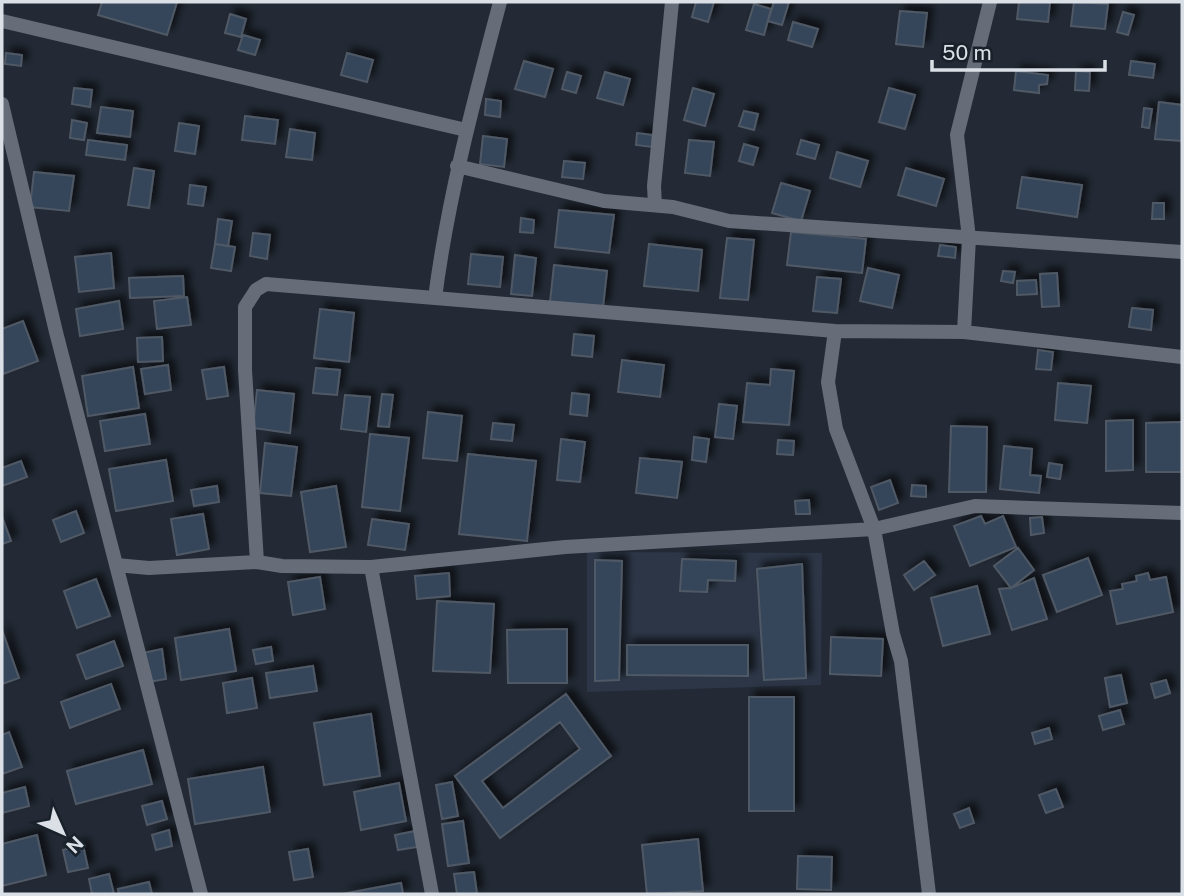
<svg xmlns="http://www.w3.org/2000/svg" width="1184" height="896" font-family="'Public Sans',sans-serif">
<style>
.built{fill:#2c3646}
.building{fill:#35445a;stroke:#505965;stroke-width:2;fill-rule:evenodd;filter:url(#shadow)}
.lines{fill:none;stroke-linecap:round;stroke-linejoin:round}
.street{stroke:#666d78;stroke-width:14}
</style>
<defs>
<filter id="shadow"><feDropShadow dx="6" dy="-6" stdDeviation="3.5" flood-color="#0009"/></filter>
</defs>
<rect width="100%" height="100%" fill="#232a35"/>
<path class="built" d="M587 552 822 553 821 685 587 692Z"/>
<path class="building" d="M102 2H177L167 35 98 15Z
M696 2H714L708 22 692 17Z
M774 2H789L782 25 768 21Z
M1019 2H1050L1048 22 1017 19Z
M1074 2 1108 4 1105 29 1071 26Z
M754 4 771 9 764 35 746 30Z
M900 11 927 13 923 47 896 44Z
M1123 12 1134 15 1128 35 1117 32Z
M230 14 246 19 241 37 225 33Z
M793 22 818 29 812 47 788 40Z
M243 35 260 40 255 55 238 50Z
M6 53 22 55 21 66 5 64Z
M347 53 373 60 367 82 341 75Z
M524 61 553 69 545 97 515 89Z
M1131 61 1155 64 1153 78 1129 75Z
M1016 71 1048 75 1047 84 1039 85V93L1014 90Z
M1076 71 1090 72 1089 91 1075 90Z
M567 72 581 76 576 93 562 89Z
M605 72 630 79 623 105 597 98Z
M74 88 92 90 90 107 72 104Z
M693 88 714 94 705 126 684 120Z
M889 88 915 95 905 129 879 122Z
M486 99 501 101 500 117 485 115Z
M1159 102 1182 105V141L1155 139Z
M101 107 133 111 130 137 97 133Z
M1144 108 1152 109 1149 128 1142 127Z
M744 111 758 114 754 130 739 126Z
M245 116 278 120 275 144 242 140Z
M72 120 87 123 84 140 70 138Z
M179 123 199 126 195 154 175 151Z
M290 129 315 133 312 160 286 157Z
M637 133 653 135 652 147 636 145Z
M483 136 507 139 504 167 480 164Z
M88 140 127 145 125 160 86 155Z
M689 140 714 142 710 176 685 173Z
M801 140 819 145 815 159 797 154Z
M744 144 758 148 753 165 739 161Z
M837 152 868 161 860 187 830 178Z
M564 161 585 163 583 179 562 177Z
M134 168 154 171 149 208 128 205Z
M906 168 944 179 936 206 898 195Z
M34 172 74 176 69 211 30 207Z
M1022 177 1082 185 1077 217 1017 208Z
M781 183 810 191 801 221 772 213Z
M190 185 206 187 203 206 188 204Z
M1153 203H1164V219H1152Z
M559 210 614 215 609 253 555 247Z
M521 218 534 220 533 233 520 232Z
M218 219 232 221 228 246 215 244Z
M791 232 866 239 862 273 787 265Z
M253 233 270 235 267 259 250 256Z
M727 238 754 240 748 300 720 298Z
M215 244 235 247 231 271 211 268Z
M649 244 702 250 698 291 644 286Z
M940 245 956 247 955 258 938 256Z
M111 253 114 288 79 292 75 257Z
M471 254 503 257 500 287 468 284Z
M515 255 536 258 532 296 511 294Z
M554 265 607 271 603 307 550 302Z
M868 268 899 275 892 308 860 301Z
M1003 271 1015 272 1013 283 1001 281Z
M1057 273 1059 306 1042 307 1040 274Z
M183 276 184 296 130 298 129 278Z
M817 277 841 279 837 313 813 311Z
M1036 280 1037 294 1017 295V281Z
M187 297 191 325 157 329 154 301Z
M119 301 123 329 80 336 76 309Z
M1132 308 1153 310 1151 330 1129 327Z
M320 309 354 313 349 362 314 358Z
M23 321 38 361 3 374 2 329Z
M574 334 594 336 592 357 572 355Z
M162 337 163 361 138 362 137 338Z
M1038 350 1053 352 1051 370 1036 369Z
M622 360 664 365 660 397 618 392Z
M168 365 171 390 145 394 141 369Z
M133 367 139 408 88 416 82 376Z
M224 367 228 396 207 399 202 370Z
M316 368 340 370 337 395 313 393Z
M771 369 794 371 789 425 743 422 747 383 770 385Z
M1058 383 1091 386 1087 423 1055 420Z
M257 390 294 394 290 433 253 428Z
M572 393 589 395 587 416 570 414Z
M382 394 393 395 389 427 378 426Z
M345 395 370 397 366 432 341 429Z
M719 404 737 406 733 439 715 437Z
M428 412 462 416 457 461 423 458Z
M145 414 150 444 105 451 100 421Z
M1133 420V470L1106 471V421Z
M1182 422V472H1146V423Z
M493 423 514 425 512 441 491 439Z
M951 426 987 427 986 492H949Z
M370 434 409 438 400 511 362 507Z
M694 437 709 439 706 462 692 460Z
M561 439 585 442 580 482 557 480Z
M778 440 794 441 793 455 777 454Z
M265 443 297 447 291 496 260 493Z
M1004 446 1032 449 1030 475 1041 476 1039 493 1000 489Z
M468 454 536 461 527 541 459 534Z
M640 458 682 462 677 498 636 493Z
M166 460 173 501 116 511 109 469Z
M21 461 27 477 2 486V468Z
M1049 463 1062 465 1060 479 1047 477Z
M890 480 898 503 879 510 871 487Z
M912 485 926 486V497L911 496Z
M217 486 219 502 194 506 191 490Z
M336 486 346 547 310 552 301 492Z
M809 500 810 514H796L795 501Z
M76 511 84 533 61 542 53 520Z
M203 514 209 549 177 555 171 519Z
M981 516 985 524 1003 516 1016 547 970 566 954 526Z
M2 517 11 541 2 544Z
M1042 517 1044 533 1031 535 1030 518Z
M372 519 409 524 405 550 368 545Z
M1018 548 1034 570 1011 588 994 566Z
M1088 558 1102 595 1057 612 1043 575Z
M682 559 736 561 735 581 708 580 707 592 680 591Z
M595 560 622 561 619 680 595 681Z
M924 561 935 575 914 590 904 575Z
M802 564 806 678 764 680 757 569Z
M449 573 450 596 417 599 415 576Z
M1148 573 1150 580 1166 577 1173 612 1117 624 1110 591 1123 589 1122 584 1137 581 1136 576Z
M320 577 325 609 293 615 288 582Z
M1034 578 1047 619 1012 630 999 589 1011 588Z
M96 579 110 616 77 628 64 591Z
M977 586 990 634 943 646 931 598Z
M437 601 494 604 490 673 433 671Z
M229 629 236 671 181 680 175 638Z
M567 629V683H508L507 630Z
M2 630 19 678 2 684Z
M831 637 883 639 881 676 830 674Z
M114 641 123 666 86 679 77 655Z
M627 645H748V676L627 675Z
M271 647 273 661 256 664 253 650Z
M162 649 166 679 148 682 143 653Z
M313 666 317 691 270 698 266 673Z
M1121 675 1127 703 1110 707 1105 678Z
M252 678 257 708 227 713 223 683Z
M1166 680 1170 693 1155 698 1151 684Z
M111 684 120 709 70 728 61 702Z
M566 694 611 756 500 838 455 776ZM560 722 580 749 503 808 482 781Z
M749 697H794V811H749Z
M1120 710 1124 724 1103 730 1099 716Z
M371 714 380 776 324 785 314 723Z
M1049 728 1052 739 1035 744 1032 733Z
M9 732 22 767 2 774V735Z
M143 750 152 784 76 804 67 771Z
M263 767 270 812 195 824 188 779Z
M452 782 458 816 442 819 436 785Z
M399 783 406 821 361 830 354 792Z
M25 787 29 806 2 813V793Z
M1056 789 1063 807 1046 813 1039 795Z
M162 801 167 819 147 825 142 806Z
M969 808 974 823 960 828 954 814Z
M463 821 469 863 448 866 442 824Z
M169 830 172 846 156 850 152 835Z
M415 831 417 847 398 850 395 835Z
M37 835 46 875 2 886V844Z
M698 839 703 891 647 894 642 845Z
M83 845 88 868 68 872 63 850Z
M308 849 313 877 294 880 289 852Z
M798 856 832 857 831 890 797 889Z
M474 872 477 894H457L454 874Z
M109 874 114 894H92L89 879Z
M149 882 152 894H119L118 889Z
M401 883 403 894H342Z"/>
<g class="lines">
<path class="street" d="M2 21 466 130
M2 104 56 332 201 894
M457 166 604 201 673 207 729 221 1182 252
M655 205 654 186 672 2
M435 298C448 197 474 100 500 2
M835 331 828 382 836 429 874 529 893 634 901 661 929 894
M964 332 969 238 957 135 990 2
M257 562 245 370V307L256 290 266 284 835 331 964 332 1182 357
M116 565 149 568 257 562 282 566 371 567 565 547 874 529 975 506 1182 513
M371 567 432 894"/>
</g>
<rect width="1184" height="896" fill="none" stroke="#dbe0e7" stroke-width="7"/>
<g transform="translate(63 833) rotate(135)" stroke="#19212b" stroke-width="5" paint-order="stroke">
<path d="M0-5L12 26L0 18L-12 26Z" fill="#dbe0e7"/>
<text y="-10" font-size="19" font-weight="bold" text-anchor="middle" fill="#dbe0e7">N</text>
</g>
<path d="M932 60v10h173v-10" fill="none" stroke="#dbe0e7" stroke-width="3.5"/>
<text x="942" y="60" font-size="21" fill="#dbe0e7" stroke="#19212b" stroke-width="5" paint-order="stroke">50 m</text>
</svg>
